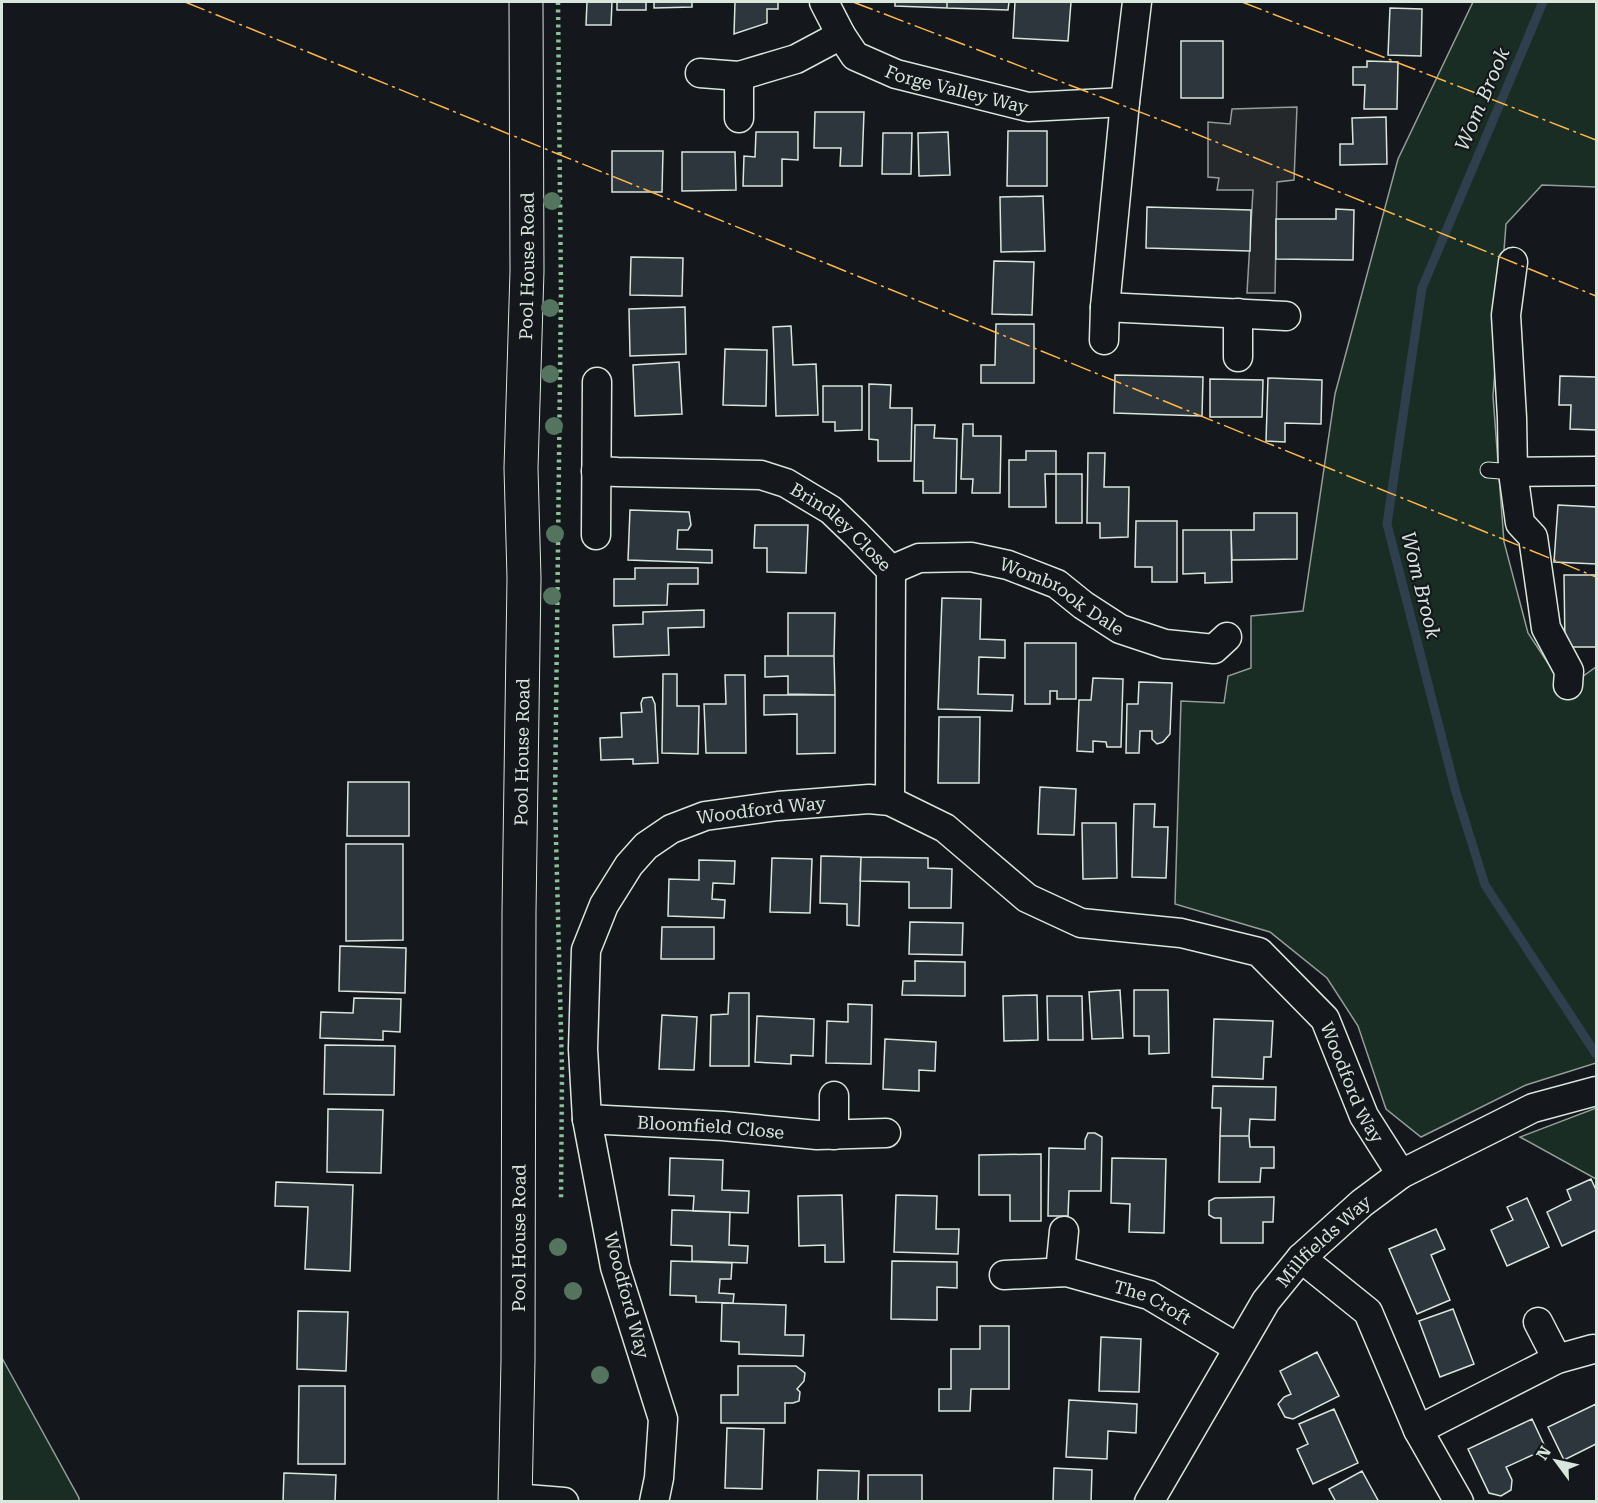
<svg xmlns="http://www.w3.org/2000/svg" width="1598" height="1503" font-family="'Roboto Serif',serif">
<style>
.green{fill:#1a2d24;stroke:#939e99;stroke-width:1.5}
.parking{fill:#24282b;stroke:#939e99;stroke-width:1.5}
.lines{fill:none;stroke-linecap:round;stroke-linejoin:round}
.stream{stroke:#2f3f4d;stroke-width:9}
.building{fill:#2c363c;stroke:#d8e6dc;stroke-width:1.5}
.service-casing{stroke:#d8e6dc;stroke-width:17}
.minor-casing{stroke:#d8e6dc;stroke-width:31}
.tertiary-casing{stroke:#d8e6dc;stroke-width:35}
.service{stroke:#14181c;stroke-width:15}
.minor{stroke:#14181c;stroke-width:28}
.tertiary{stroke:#14181c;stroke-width:33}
.hedge{stroke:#8ac095;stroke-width:4.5;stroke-dasharray:3 4.5;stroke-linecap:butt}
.power{stroke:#ffb74d;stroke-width:1.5;stroke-dasharray:21 4.5 3 4.5;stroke-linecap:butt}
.tree{fill:#55745f}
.labels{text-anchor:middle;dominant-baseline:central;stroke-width:4.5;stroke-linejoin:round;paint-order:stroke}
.street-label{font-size:18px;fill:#d8e6dc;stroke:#14181c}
.water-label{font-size:20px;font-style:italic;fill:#d8e6dc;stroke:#14181c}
</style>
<rect width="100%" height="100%" fill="#14181c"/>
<path class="green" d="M1473 2H1596V187L1542 185 1506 224 1493 396 1504 542 1528 633 1565 689 1596 667V1063L1526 1085 1421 1137 1386 1109 1358 1026 1327 978 1270 932 1175 904 1181 701 1224 703 1228 676 1251 668V616L1303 611 1335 394 1398 159Z
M1596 1108V1179L1520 1137Z
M2 1358 79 1498V1501H2Z"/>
<path class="parking" d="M1297 107 1294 180 1277 182 1275 293H1247L1253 190H1217L1219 178 1208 177V122L1230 124 1232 109Z"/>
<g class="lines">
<path class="stream" d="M1543 2 1422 288 1387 524 1455 789 1485 885 1596 1054"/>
</g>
<path class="building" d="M587 2H612L611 25H586Z
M617 2H646V10H617Z
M654 2H692V7L654 8Z
M735 2H778V9H767V23L734 34Z
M895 2H947V8L895 6Z
M947 2H1009L1008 10 947 8Z
M1015 2H1071L1068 41 1013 38Z
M1390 8 1422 9 1421 56 1388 55Z
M1181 41H1223V98H1181Z
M1367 61 1398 62 1397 109H1364L1365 85H1353V67H1367Z
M815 112H864L862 166H840L841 148H814Z
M1386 117 1387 164 1340 165V144H1353L1352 118Z
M1008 131H1047V186H1007Z
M756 132H798V160L782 159V186H743L744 156 755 157Z
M948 132 950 175 919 176 918 133Z
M883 133H912L911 174H882Z
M612 151H663L662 192H612Z
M682 152H735L736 190 682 191Z
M1043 196 1045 251 1001 252 1000 197Z
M1147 207 1251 210 1250 251 1146 248Z
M1336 209 1354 210 1353 260 1276 259V219H1336Z
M631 257 683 258 682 296 630 295Z
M994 261 1034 262 1032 315 992 314Z
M685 307 686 354 630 356 629 309Z
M996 324H1034V383H981V365H995Z
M791 326 793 365 816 364 818 415 776 416 773 327Z
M725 349 767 350 766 406 723 405Z
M679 362 682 414 635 416 633 365Z
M1115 375 1203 377 1202 416 1114 413Z
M1560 376 1596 377V430L1570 429 1571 405H1559Z
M1268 378 1322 380 1321 424 1285 423V442L1266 441Z
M1210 379 1263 380 1262 417H1210Z
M869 384 891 385 890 408H912L911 461H878V440L869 439Z
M823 386H862V430L835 431V422H823Z
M963 424H973V436H1001L1000 493H972L973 479H961Z
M915 425H935L934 438 957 439 956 493H923V481H914Z
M1026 451H1056V474H1045L1046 507H1009V460H1026Z
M1088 453H1105L1104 487H1129L1128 537 1100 538V523H1087Z
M1056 474H1082V523H1056Z
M1558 505 1596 507V564L1554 562Z
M630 510 689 512 691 525 688 530H678L677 549 712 550V563L628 560Z
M1254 513H1297V559L1232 560 1231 530H1254Z
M1136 521H1177V582H1152V567H1135Z
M755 525H808L806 573 767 572V548H754Z
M1183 530H1231L1232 582 1205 583V573L1183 574Z
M635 568H698V584H668L667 605 614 606V579H635Z
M1564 575H1596V647H1565Z
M942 598 981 599 980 639 1005 640V658L979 657 978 694 1013 695 1012 711 938 709Z
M704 610V627L668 628 669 655 614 657 613 625 643 624V612Z
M788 613H835L834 656H788Z
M1025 643H1076V699H1057V691H1050V704H1025Z
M765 656H834L835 695 788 694V676L765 677Z
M663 674H677V706H699L698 754 662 753Z
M725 675H745L746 753H706L704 704H726Z
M1093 678 1123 679 1121 747H1107L1106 742 1093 741V752L1077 751 1079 700H1091Z
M1139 682 1172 683 1170 734 1163 742 1157 744 1152 739V731H1140L1139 753H1126L1127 704H1138Z
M764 695H835V753L797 754V714L764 715Z
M652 697 655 704 658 763 633 764V759L601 760 600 738 622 737 621 713 642 712 641 703 643 698Z
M939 717H980L979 783H938Z
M348 782H409V836H347Z
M1040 787 1076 789 1074 835 1038 834Z
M1134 804H1155L1154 827H1168L1166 878 1132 877Z
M1082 823H1116L1117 878 1083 879Z
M346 844H403V940L346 941Z
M821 856 861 857 859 926 847 925V904L820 903Z
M861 857 928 858V868L952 869 951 908H909V882L860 881Z
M772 858 812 859 810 913 770 912Z
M699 860 735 861 734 884 713 883 712 899 725 900 724 918 668 916 669 879 699 880Z
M910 922 963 923 962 955 909 954Z
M662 927H714V959H661Z
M340 946 406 948 405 993 339 991Z
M915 961 965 962V996L902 995 903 981H915Z
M1120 990 1123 1038 1092 1039 1089 992Z
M1134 990H1168L1169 1053 1149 1054V1036H1134Z
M729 993H749V1066H710L711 1015 728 1014Z
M1037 995 1038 1040 1004 1041 1003 996Z
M1047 996H1082L1083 1040H1048Z
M354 998 401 999 400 1032 383 1031V1040L320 1038 321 1012 353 1013Z
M848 1004 872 1005 871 1064 826 1063 827 1021 848 1022Z
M662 1015 697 1017 694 1070 659 1069Z
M757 1016 814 1019 813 1056 791 1055V1064L755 1062Z
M1214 1019 1273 1021 1271 1057H1264L1263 1079 1212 1077Z
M885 1039 936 1042 935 1071 919 1070V1091L883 1089Z
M325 1045 395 1046 394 1095 324 1094Z
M1213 1086 1276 1087 1275 1120 1250 1119 1249 1136H1220L1221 1108H1212Z
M328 1109 383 1110 381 1173 327 1172Z
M1088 1133H1095L1102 1137 1101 1191H1069L1068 1216H1048L1049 1148 1085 1149V1140Z
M1220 1136H1249L1250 1147H1274V1168H1261L1260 1182H1219Z
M1041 1154V1221H1010V1195H979V1155Z
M670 1158 723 1160 722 1190 749 1191 748 1213 693 1211 694 1196 669 1195Z
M1112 1158 1166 1159 1164 1233 1129 1232 1130 1204 1111 1203Z
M1591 1179 1596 1190V1230L1562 1246 1547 1212 1571 1200 1567 1190Z
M276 1182 353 1185 350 1271 305 1269 308 1207 275 1206Z
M842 1195 844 1262H825V1245L799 1246 798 1196Z
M896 1195 937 1196 936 1229H959L958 1254 894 1252Z
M1274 1197 1273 1222H1263V1243H1221V1218H1214L1209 1215V1201L1215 1198Z
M1527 1198 1549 1247 1507 1266 1491 1230 1513 1220 1507 1207Z
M672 1210 730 1212 729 1245 748 1246 747 1263 692 1261V1246L671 1245Z
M1436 1229 1445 1249 1431 1255 1450 1300 1417 1314 1389 1249Z
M671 1261 732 1263 731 1279H720L719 1293 734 1294 733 1303 696 1302V1296L670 1295Z
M892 1261 957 1262V1288L937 1287V1320L891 1319Z
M722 1303 786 1305 785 1335H804L803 1356 739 1354V1342L721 1341Z
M1453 1309 1474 1364 1440 1377 1419 1321Z
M298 1311 348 1312 346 1371 297 1369Z
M980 1326H1009V1389H971L970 1411H939V1389H951V1349H980Z
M1101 1337 1141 1339 1139 1392 1099 1391Z
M1317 1352 1339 1396 1293 1419 1285 1417 1278 1404 1284 1397 1291 1394 1280 1371Z
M738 1366H796L805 1373 804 1381 797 1389 800 1392 799 1401 793 1403H785V1423H721V1395H738Z
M299 1386H345V1464H298Z
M1069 1400 1137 1404 1136 1433 1108 1431 1107 1459 1066 1457Z
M1596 1404V1444L1564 1460 1548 1427Z
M1334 1409 1358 1463 1313 1484 1297 1449 1308 1444 1299 1424Z
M1532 1419 1546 1449 1506 1467 1512 1480 1511 1490 1501 1496 1489 1493 1468 1449Z
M727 1428 764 1429 762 1489 725 1488Z
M1054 1468 1092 1470 1091 1502H1053Z
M818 1470 859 1471 858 1502H817Z
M1362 1471 1379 1502H1336L1329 1489Z
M284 1473 336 1475 335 1502H283Z
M868 1475H922V1502H868Z"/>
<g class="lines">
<defs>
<path id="service" d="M1488 470 1513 472"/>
<g id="minor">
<path id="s1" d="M824 2 841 35 855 56 896 74 1028 107 1125 102"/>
<path d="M700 73 739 76 796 59 841 35"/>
<path d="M739 118V76"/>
<path d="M1513 262 1506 315 1512 418 1513 472 1520 523 1533 537 1546 628 1569 671 1568 685"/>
<path d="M1105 307 1286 316"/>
<path d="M1104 340 1105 307 1125 102 1137 2"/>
<path d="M1238 357V313"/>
<path id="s2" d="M596 471 618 472 761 475 786 483 831 510 856 534 891 570 890 801"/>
<path d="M1513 472 1596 471"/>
<path d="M596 535 597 382"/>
<path id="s3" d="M891 570 919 558 971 557 1008 565 1057 584 1083 605 1120 629 1165 644 1214 649 1227 637"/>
<path d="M834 1096V1135"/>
<path id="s4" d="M587 1119 723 1126 817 1135 886 1133"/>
<path d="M1301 1258 1368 1312 1418 1430 1459 1502"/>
<path d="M1060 1272 1064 1231"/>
<path id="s5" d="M1004 1275 1067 1272 1149 1295 1238 1348"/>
<path d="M1538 1322 1557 1359"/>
<path d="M1418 1430 1557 1359 1593 1349"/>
<path d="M514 1498 564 1502"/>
<path id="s6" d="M654 1502 659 1478 663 1419 615 1267 587 1119 583 1049 586 950 604 905 629 865 646 846 671 829 705 816 778 806 869 799 890 801 945 828 1027 898 1081 923 1181 933 1259 952 1325 1019 1364 1116 1401 1174"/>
<path id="s7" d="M1149 1502 1266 1301 1301 1258 1362 1203 1401 1174 1533 1108 1596 1091"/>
</g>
<g id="tertiary">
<path id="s8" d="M515 1502 518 1360 519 912 524 578 521 468 527 271 526 2"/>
</g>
</defs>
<use href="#service" class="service-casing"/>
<use href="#minor" class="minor-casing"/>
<use href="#tertiary" class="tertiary-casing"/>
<use href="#service" class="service"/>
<use href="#minor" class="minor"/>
<use href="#tertiary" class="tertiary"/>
<path class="hedge" d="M558 2 561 292 555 800 562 1070 561 1201"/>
<path class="power" d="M185 2 1596 577
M853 2 1179 127 1596 296
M1242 2 1596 140"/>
</g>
<g class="tree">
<circle cx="552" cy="201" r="9"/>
<circle cx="550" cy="308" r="9"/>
<circle cx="550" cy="374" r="9"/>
<circle cx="554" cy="426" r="9"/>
<circle cx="555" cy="534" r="9"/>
<circle cx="552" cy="596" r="9"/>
<circle cx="558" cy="1247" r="9"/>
<circle cx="573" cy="1291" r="9"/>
<circle cx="600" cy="1375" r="9"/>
</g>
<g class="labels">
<g class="street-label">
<text stroke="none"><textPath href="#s1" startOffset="170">Forge Valley Way</textPath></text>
<text stroke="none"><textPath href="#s8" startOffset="1236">Pool House Road</textPath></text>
<text stroke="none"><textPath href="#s2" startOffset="262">Brindley Close</textPath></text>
<text stroke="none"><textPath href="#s3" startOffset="183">Wombrook Dale</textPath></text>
<text stroke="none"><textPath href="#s8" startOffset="750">Pool House Road</textPath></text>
<text stroke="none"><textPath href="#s6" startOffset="807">Woodford Way</textPath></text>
<text stroke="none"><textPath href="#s6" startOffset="1509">Woodford Way</textPath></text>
<text stroke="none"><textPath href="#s4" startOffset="124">Bloomfield Close</textPath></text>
<text stroke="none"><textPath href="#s8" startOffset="264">Pool House Road</textPath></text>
<text stroke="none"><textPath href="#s7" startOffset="316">Millfields Way</textPath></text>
<text transform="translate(627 1295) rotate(75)">Woodford Way</text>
<text stroke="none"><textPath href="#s5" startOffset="154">The Croft</textPath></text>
</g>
<g class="water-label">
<text transform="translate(1482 99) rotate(-67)">Wom Brook</text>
<text transform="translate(1421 585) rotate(76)">Wom Brook</text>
</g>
</g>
<rect width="1598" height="1503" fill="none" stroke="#d8e6dc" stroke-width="6"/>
<g transform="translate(1556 1461) rotate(303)" stroke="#14181c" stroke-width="4.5" paint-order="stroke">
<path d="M0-4.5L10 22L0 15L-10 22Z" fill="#d8e6dc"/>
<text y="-9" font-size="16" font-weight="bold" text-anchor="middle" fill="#d8e6dc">N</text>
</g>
</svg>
